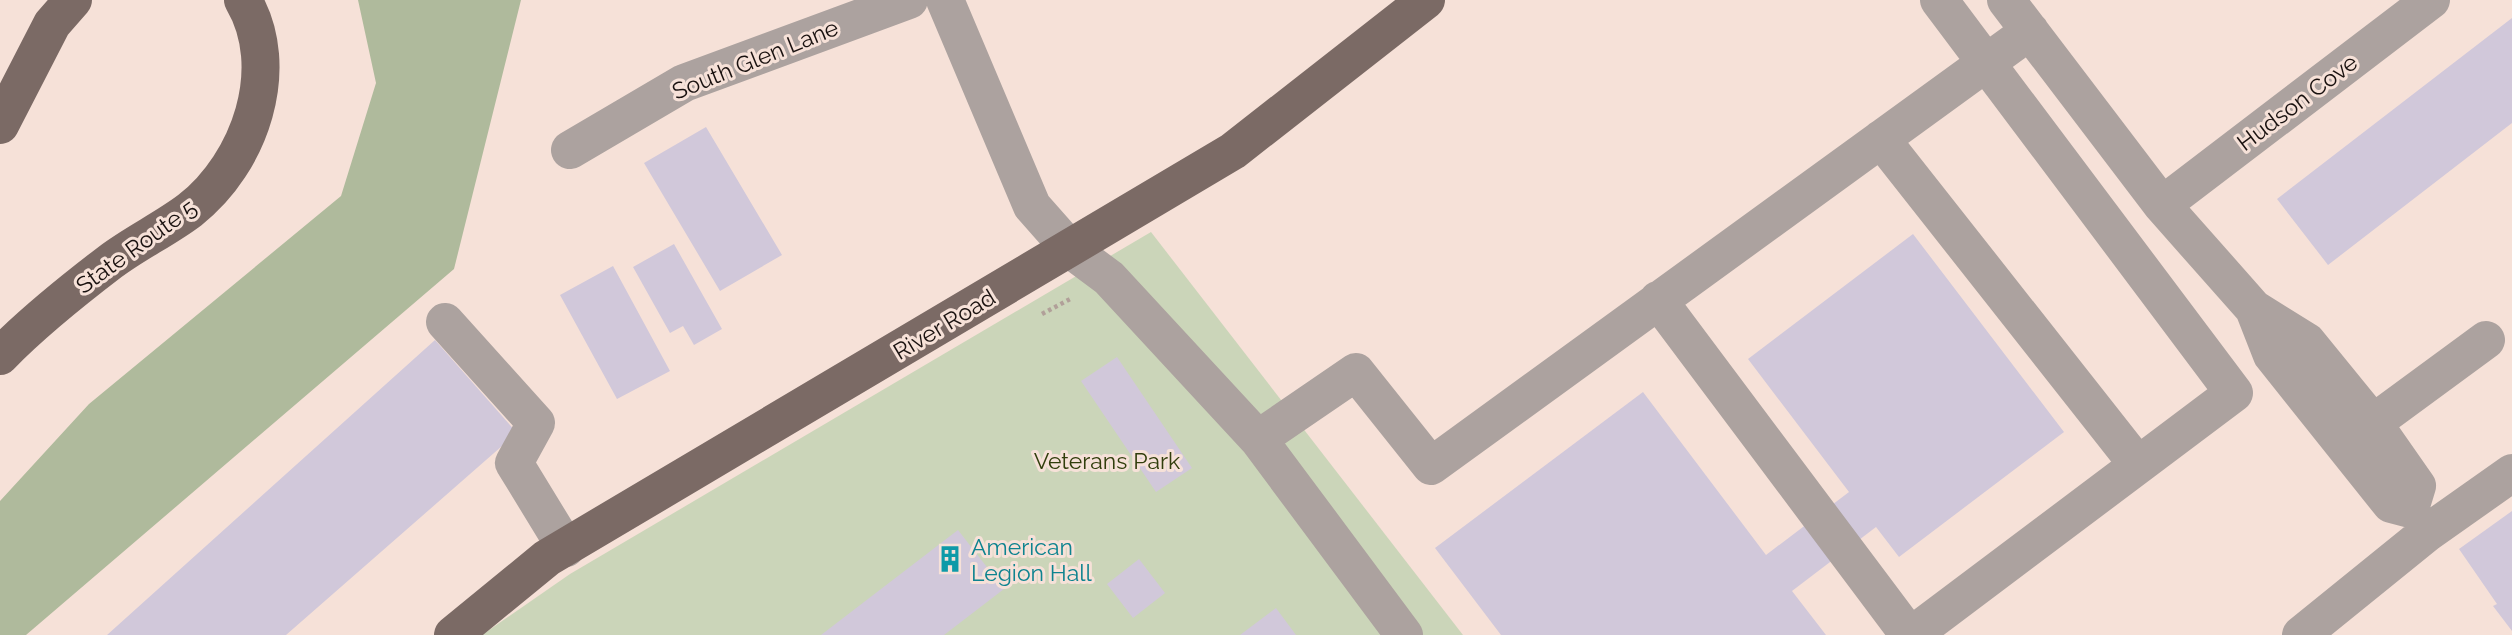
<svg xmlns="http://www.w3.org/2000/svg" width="2512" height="635" font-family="Raleway,sans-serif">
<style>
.green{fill:#cbd5b9}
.forest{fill:#afba9c}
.building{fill:#d1c8da}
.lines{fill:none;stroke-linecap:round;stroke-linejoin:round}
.path{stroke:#b1a099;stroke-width:4.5;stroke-dasharray:3.5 3.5;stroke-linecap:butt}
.minor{stroke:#aca29f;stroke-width:38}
.major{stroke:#7b6a65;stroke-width:38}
.labels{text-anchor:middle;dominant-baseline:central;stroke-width:6;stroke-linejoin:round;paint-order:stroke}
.street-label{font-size:23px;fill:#19110f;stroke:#f6e1d8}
.park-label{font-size:23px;fill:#313e0c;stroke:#f6e1d8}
.culture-label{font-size:23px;fill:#0d838f;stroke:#f6e1d8;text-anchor:start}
</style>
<rect width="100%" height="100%" fill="#f6e1d8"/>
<path class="green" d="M1151 232 1463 635H482L570 574Z"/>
<path class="forest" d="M358 0H521L454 269 26 635H0V501L89 404 341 196 376 83Z"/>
<path class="building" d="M2512 18V123L2328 265 2277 199Z
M706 127 782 255 720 291 644 163Z
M1913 234 2064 432 1899 557 1876 527 1792 591 1826 635H1501L1435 548 1643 392 1766 555 1849 492 1748 359Z
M674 244 722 329 694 345 683 326 670 333 633 267Z
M613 266 670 371 617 399 560 295Z
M435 340 517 433 286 635H107Z
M1117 357 1192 468 1156 492 1081 381Z
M2512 511V631L2493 606 2497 604 2459 549Z
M958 530 1004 589 944 635H821Z
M1139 559 1165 593 1133 618 1107 584Z
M1276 608 1296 635H1240Z"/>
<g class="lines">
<path class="path" d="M1042 314 1072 298"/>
<path class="minor" d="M945 0 1032 206 1070 249 1109 278 1258 439 1404 635
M2006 0 2162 205 2254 309 2307 342 2373 423 2417 486 2410 509 2391 504 2272 355 2254 309
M1881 139 2138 465
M570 150 684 83 909 0
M2162 205 2431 0
M1658 300 1909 635
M445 322 536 423 514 463 566 548
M2373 423 2486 340
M1258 439 1356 372 1431 466 2030 31
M1912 635 2234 393 1939 0
M2301 635 2427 533 2512 473"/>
<path class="major" d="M0 125 52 24 73 0
M0 356C33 322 72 291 110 262 135 243 165 229 190 210 250 163 283 68 243 0
M453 635 547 558 1233 151 1426 0"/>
</g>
<defs>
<symbol id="building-bare" viewBox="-9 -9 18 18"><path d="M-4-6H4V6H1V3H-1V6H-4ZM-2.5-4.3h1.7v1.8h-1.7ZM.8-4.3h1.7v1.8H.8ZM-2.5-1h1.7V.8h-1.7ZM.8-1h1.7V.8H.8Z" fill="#0f9aa8" stroke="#f6e1d8" stroke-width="2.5" paint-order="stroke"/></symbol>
</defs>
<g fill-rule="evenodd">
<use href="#building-bare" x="931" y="540" width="38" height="38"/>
</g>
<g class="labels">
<g class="street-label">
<text transform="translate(755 59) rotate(-22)">South Glen Lane</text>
<text transform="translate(2297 102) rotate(-37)">Hudson Cove</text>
<text transform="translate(136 246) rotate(-36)">State Route 5</text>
<text transform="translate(944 324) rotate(-31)">River Road</text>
</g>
<g class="park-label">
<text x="1107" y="460">Veterans Park</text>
</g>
<g class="culture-label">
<text x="971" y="546">American<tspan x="971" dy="26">Legion Hall</tspan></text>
</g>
</g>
</svg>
